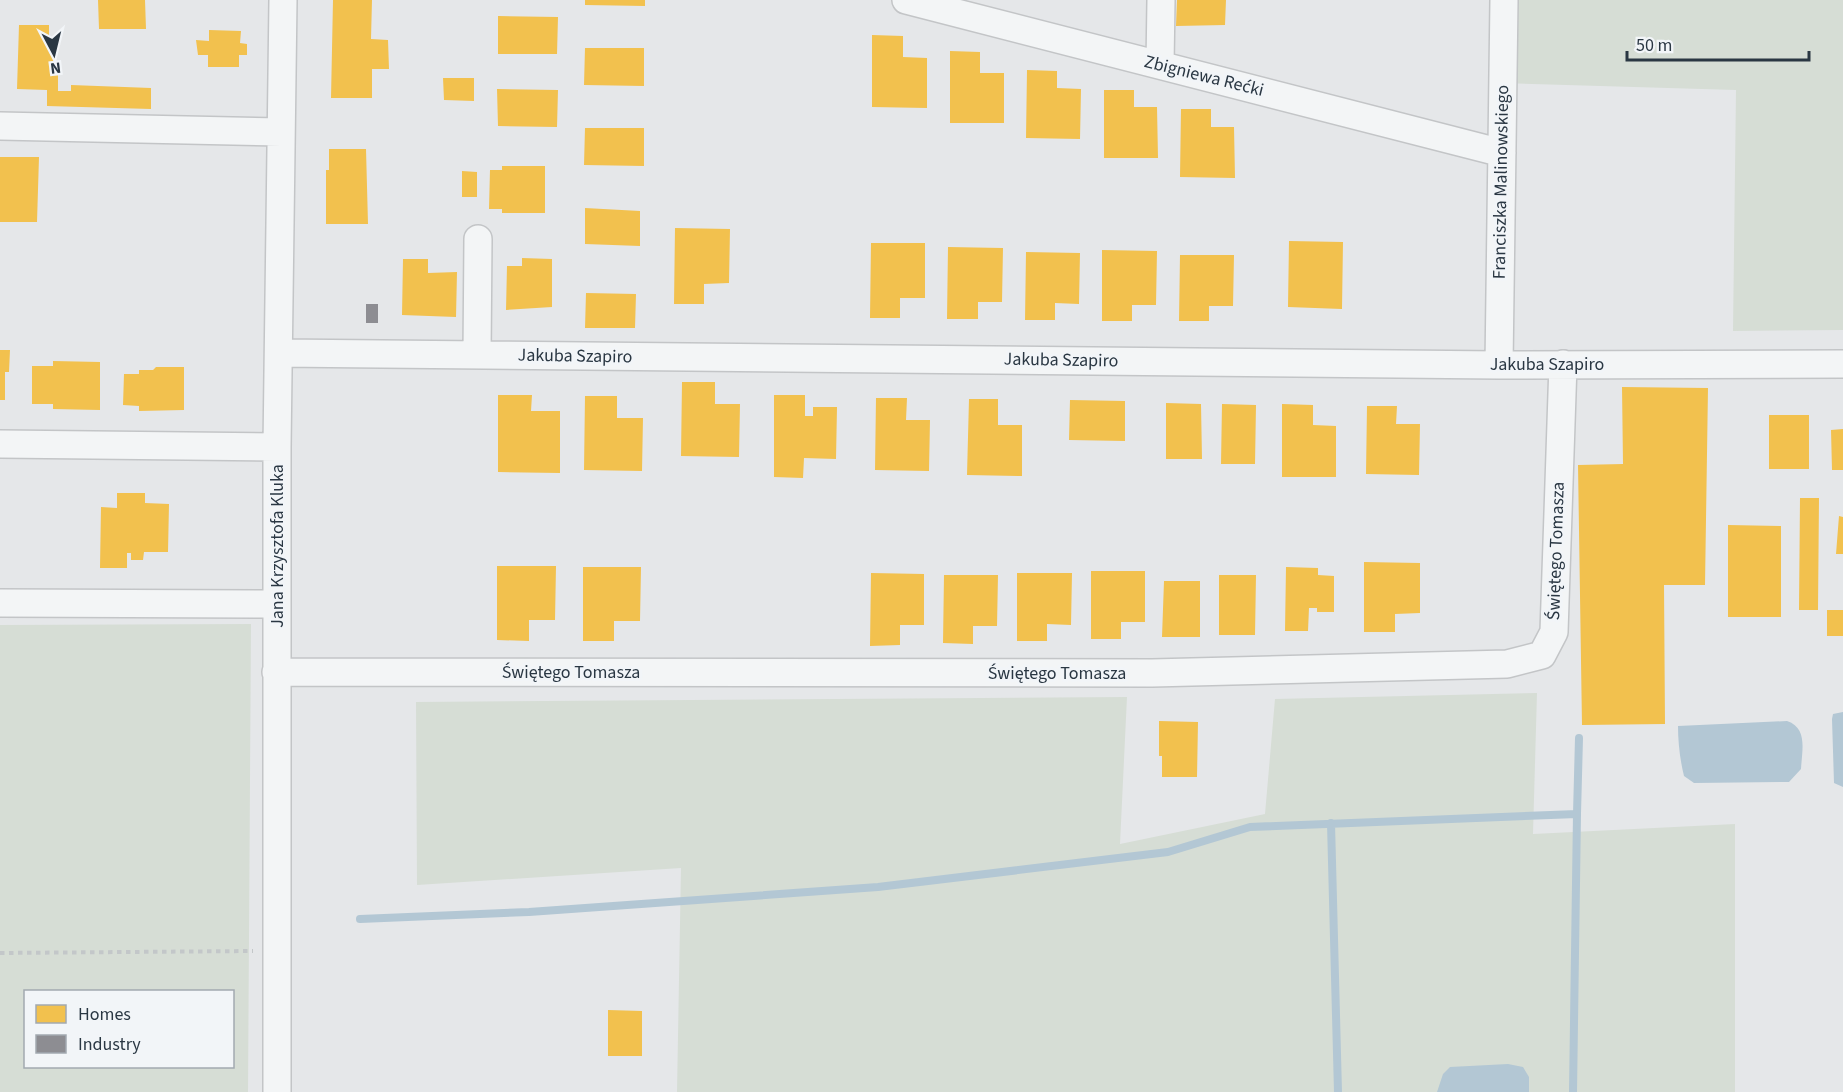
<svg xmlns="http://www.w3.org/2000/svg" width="1843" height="1092" font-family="'Source Sans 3',sans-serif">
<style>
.green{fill:#d6ddd5;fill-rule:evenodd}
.water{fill:#b3c7d4}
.homes{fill:#f2c14e}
.industry{fill:#8d8d92}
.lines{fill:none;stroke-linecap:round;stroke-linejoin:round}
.stream{stroke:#b3c7d4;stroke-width:8}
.minor-casing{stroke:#c3c5c7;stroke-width:30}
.path{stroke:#c3c7c9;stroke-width:4;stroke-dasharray:4.5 4.5;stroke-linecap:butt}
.minor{stroke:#f3f5f6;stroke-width:27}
.labels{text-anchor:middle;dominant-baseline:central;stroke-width:6;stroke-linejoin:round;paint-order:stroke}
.street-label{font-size:18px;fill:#2a3743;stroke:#f2f5f8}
</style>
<rect width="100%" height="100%" fill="#e5e7e9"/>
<path class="green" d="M1504 0H1843V330L1733 331 1736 90 1503 83Z
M251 624 248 1092H0V625ZM26 992H232V1066H26Z
M1537 693 1533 834 1735 824V1092H677L681 868 417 885 416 702 1127 697 1120 844 1265 814 1275 699Z"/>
<path class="water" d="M1843 712V787L1834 783 1832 719 1833 714Z
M1787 721C1808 728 1802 750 1801 769L1789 782 1694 783 1684 776C1680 760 1678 742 1678 726Z
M1508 1064 1523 1067 1529 1077V1092H1437L1443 1074 1450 1067Z"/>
<path class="homes" d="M98 0H145L146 29H99Z
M333 0H372L371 39 388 40 389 69H372V98H331Z
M585 0H645V6L585 5Z
M1177 0H1226L1225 25 1176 26Z
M498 16 558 17 557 54H498Z
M19 25H49V41H57L52 74 58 75V91H71V85L151 88V109L47 106V90L17 89Z
M209 30 241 31 240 43 247 44V55H239V67H208V55H198L196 40 209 41Z
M872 35 903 36V57L927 58V108L872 107Z
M585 48H644V86L584 85Z
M950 51 980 52V73H1004V123H950Z
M1027 70 1057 71V88L1081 89 1080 139 1026 138Z
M443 78H474V101L444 100Z
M497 89 558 90 557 127 498 126Z
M1104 90H1134V107H1157L1158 158H1104Z
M1181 109H1211V127H1234L1235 178 1180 177Z
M585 128H644V166L584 165Z
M329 149H366L368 224H326V170H329Z
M0 157H39L37 222H0Z
M502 166H545V213H502V209H489L490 170H502Z
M462 171 477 172V197H462Z
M585 208 640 211V246L585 244Z
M675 228 730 229 729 283 704 284V304H674Z
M1289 241 1343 242 1342 309 1288 307Z
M871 243H925V298H900V318H870Z
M948 247 1003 248 1002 302H978V319H947Z
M1102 250 1157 251 1156 305H1132V321H1102Z
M1026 252 1080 253 1079 304 1055 303V320H1025Z
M1180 255H1234L1233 306H1209V321H1179Z
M522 258 552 259V307L506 310 507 266H522Z
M403 259H428V273L457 272 456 317 402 315Z
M586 293 636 294 635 328H585Z
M0 350H10L9 372H5V400H0Z
M53 361 100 362V410L53 409V404H32V366H53Z
M156 367H184V410L139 411V406L123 405 124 374H139V370H153Z
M682 382H715V404H740L739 457 681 456Z
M1622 387 1708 388 1705 585H1664L1665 724 1582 725 1578 465 1623 464Z
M498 395H532L531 411H560V473L498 472Z
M774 395H805V416H813V407H837L836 459 804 458 803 478 774 477Z
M585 396H617V418H643L642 471 584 470Z
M876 398H907L906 420H930L929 471 875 470Z
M969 399H998V425H1022V476L967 475Z
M1070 400 1125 401V441L1069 440Z
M1166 403 1201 404 1202 459H1166Z
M1222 404 1256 405 1255 464H1221Z
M1282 404 1313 405V425L1336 426V477H1282Z
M1367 406H1397L1396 424H1420L1419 475 1366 474Z
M1769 415H1809V469H1769Z
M1843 429V470H1832L1831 430Z
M117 493H145V503L169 504 168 552H144L143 560H131V553H127V568H100L101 507 117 508Z
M1800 498H1819L1818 610H1799Z
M1839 516 1843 517V554H1836Z
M1728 525 1781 526V617H1728Z
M1364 562 1420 563V613L1395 614V632H1364Z
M497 566H556L555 620H529V641L497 640Z
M583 567H641L640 621H614V641H583Z
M1286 567 1318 568V575L1334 576V612H1317V608H1309L1308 631H1285Z
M1091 571H1145V622H1121V639H1091Z
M871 573 924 574V625H900V645L870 646Z
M1017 573H1072L1071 625 1047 624V641H1017Z
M944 575H998L997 626H973V644L943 643Z
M1219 575H1256L1255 635H1219Z
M1164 581H1200V637H1162Z
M1827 610H1843V636H1827Z
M1159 721 1198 722 1197 777H1162V756H1159Z
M608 1010 642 1011V1056H608Z"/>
<path class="industry" d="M366 304H378V323H366Z"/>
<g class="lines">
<path class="stream" d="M1331 823 1338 1092
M360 919 529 912 878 887 1168 852 1250 827 1577 814 1579 738
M1573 1092 1577 814"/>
<defs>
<path id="minor" d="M906 0 1502 153
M1160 65 1161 0
M0 126 281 132
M279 353 1499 365 1843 364
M477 355 478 239
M1499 365 1504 0
M0 444 277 447
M0 603 276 604
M276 672 1152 673 1507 664 1542 655 1554 632 1563 364
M277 1092V447L283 0"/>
</defs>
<use href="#minor" class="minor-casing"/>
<path class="path" d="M0 953 253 951"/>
<use href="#minor" class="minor"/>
</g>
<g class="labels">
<g class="street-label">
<text transform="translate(1204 76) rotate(14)">Zbigniewa Rećki</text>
<text transform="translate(1501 182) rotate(-89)">Franciszka Malinowskiego</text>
<text transform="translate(575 356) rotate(1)">Jakuba Szapiro</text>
<text transform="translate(1061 360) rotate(1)">Jakuba Szapiro</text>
<text x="1547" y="364">Jakuba Szapiro</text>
<text transform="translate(277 546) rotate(-90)">Jana Krzysztofa Kluka</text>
<text transform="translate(1556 551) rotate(-88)">Świętego Tomasza</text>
<text x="571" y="672">Świętego Tomasza</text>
<text x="1057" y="673">Świętego Tomasza</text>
</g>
</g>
<rect x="24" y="990" width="210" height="78" fill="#f2f5f8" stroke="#a2a9b0" stroke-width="1.5"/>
<rect x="36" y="1005" width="30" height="18" fill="#f2c14e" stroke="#a2a9b0" stroke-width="1.5"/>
<text x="78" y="1020" font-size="18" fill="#2a3743">Homes</text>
<rect x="36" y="1035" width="30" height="18" fill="#8d8d92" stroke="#a2a9b0" stroke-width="1.5"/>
<text x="78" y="1050" font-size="18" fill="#2a3743">Industry</text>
<g transform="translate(54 54) rotate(173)" stroke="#f2f5f8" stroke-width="4.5" paint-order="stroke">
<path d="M0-4.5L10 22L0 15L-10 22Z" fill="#2a3743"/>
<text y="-9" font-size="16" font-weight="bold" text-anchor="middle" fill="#2a3743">N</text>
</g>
<path d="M1627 51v9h182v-9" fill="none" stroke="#2a3743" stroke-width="3"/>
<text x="1636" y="51" font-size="18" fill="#2a3743" stroke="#f2f5f8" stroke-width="4.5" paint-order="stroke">50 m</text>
</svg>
